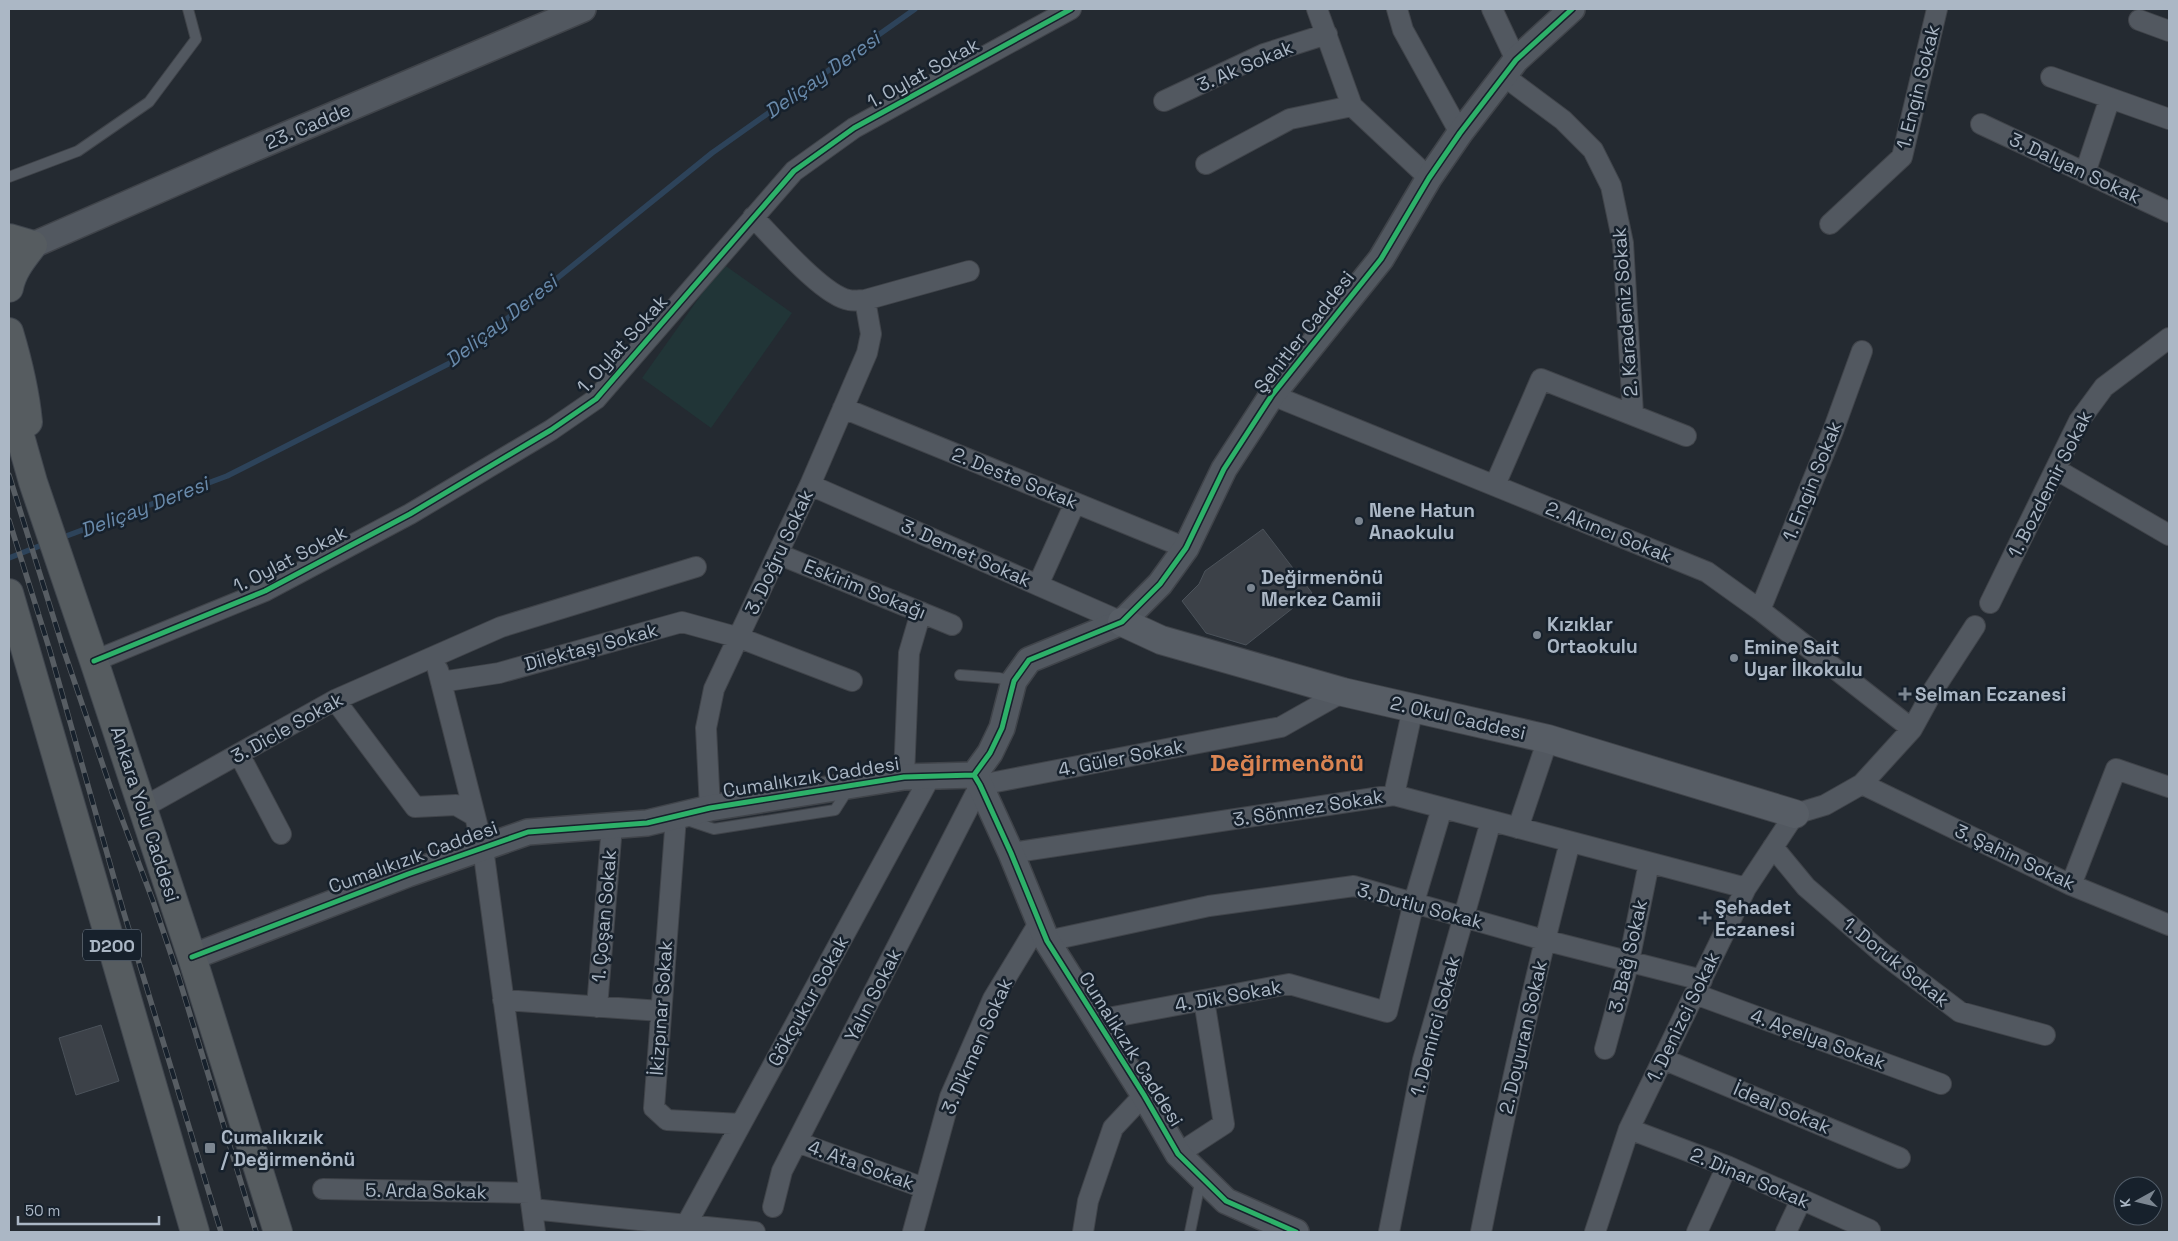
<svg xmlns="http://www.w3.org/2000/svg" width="2178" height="1241" font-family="'Space Grotesk',sans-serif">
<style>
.garden{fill:#213537}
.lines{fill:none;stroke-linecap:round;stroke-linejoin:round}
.stream{stroke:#2d435a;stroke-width:5.5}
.building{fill:#3c4148;stroke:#4b525a}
.service-casing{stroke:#40444a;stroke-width:12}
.minor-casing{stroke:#40444a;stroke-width:22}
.tertiary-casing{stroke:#40444a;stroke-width:28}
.secondary-casing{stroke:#40444a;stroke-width:30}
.trunk-casing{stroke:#40464e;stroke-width:30}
.service{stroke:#525860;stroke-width:10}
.minor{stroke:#525860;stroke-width:20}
.tertiary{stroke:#525860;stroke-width:25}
.secondary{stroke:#575d65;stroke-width:28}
.trunk{stroke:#565c60;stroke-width:28}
.rail-casing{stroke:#575d63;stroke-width:5.5}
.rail{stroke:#17212c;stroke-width:4;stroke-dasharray:11;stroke-linecap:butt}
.cycleway-casing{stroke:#17212c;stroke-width:8}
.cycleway{stroke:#2db169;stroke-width:5}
.poi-dot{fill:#7c8691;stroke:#17212c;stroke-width:2}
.labels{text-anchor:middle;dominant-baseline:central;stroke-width:5;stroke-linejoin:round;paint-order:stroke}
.shield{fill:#17212c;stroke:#7f8a97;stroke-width:1}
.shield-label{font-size:18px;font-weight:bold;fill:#abb7c5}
.street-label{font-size:19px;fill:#abb7c5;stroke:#17212c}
.poi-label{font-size:19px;font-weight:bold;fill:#abb7c5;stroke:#17212c;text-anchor:start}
.water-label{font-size:20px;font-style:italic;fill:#698aab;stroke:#17212c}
.district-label{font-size:24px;font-weight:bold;fill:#da8452;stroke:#17212c}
</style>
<rect width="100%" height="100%" fill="#242a31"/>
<path class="garden" d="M723 264 792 313 711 428 642 378Z"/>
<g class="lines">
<path class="stream" d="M61 538 227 476 456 360 712 153 915 9
M9 558 47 543"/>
</g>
<path class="building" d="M1263 529 1312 593 1246 645 1206 633 1182 601 1199 584 1205 571Z
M101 1025 119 1081 76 1095 59 1038Z"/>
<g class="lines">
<defs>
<path id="service" d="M9 177 78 151 149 102 196 39 188 9
M960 675 999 678 1013 681
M687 820 714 829 835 810 849 788
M1190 1232 1201 1178"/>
<path id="minor" d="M1317 9 1352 106 1429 178
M1397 9 1403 30 1460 133
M1492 9 1516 60
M2139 20 2169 31
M1504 76 1563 120 1593 150 1611 186 1623 243 1633 414
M2051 77 2169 119
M1164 101 1264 54 1327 34
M1981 124 2169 212
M1206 164 1290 119 1352 106
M2085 173 2110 98
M753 217C773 237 823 296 849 300 854 301 860 300 865 300L969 271
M1830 224 1902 157 1937 9
M1272 395 1707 572 1760 610 1912 729
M843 408 1186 548
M2057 470 2169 535
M810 485 1122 622
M1495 485 1541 379 1686 436
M778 554 952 625
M1038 585 1075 503
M1990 603 2079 421 2104 387 2169 338
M1760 610 1833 431 1862 351
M94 661 265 591 410 514 551 430 596 399 794 171 854 128 1071 9
M438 670 475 816
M441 682 499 673 682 622 740 638 852 681
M335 700 415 807 456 805 475 816 483 848 535 1232
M239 754 281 834
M904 777 909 653 921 612
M1862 784 2071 885 2169 925
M1394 795 1413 708
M142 808 335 700 501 627 696 567
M710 808 706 728 714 689 810 485 867 353 871 334 865 300
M676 817 654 1108 667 1120 741 1124
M1518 828 1548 739
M1773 847 1806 887 1881 952 1960 1012 2045 1035
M1011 853 1394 795 1746 888
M2071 885 2116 769 2169 787
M1047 941 1209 906 1354 886 1544 940 1702 980
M1695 994 1941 1084
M503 1000 661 1011
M597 1007 612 826
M1097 1020 1289 984 1387 1012 1414 902 1442 808
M1605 1049 1629 961 1649 863
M1663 1059 1900 1158
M1629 1129 1727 1166 1870 1230
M797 1142 924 1188
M1178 1154 1224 1124 1204 1000
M323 1189 530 1193
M773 1207 782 1171 980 785 1281 727 1343 692
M532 1209 755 1232
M686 1225 930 777
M913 1232 950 1097 993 999 1039 923
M1083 1232 1088 1201 1113 1128 1144 1095
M1389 1232 1423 1060 1491 821
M1481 1232C1507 1101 1536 971 1570 842
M1595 1232 1629 1129 1746 888 1795 814 1825 805 1862 784 1912 729 1934 689 1975 626
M1697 1232 1727 1166
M1786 1232 1801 1200"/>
<path id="tertiary" d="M33 245 227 160 583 9
M974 775 990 753 1002 728 1014 681 1029 660 1122 622 1160 584 1186 548 1224 469 1272 395 1381 259 1429 178 1460 133 1516 60 1572 9
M192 957 408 874 528 832 647 823 710 808 904 777 974 775 980 785 1011 853 1047 941 1144 1095 1178 1154 1226 1201 1296 1232"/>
<path id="secondary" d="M1122 622 1161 640 1343 692 1548 739 1795 814"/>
<path id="trunk" d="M9 238 33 245C23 258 12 271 9 288
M9 332C18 362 25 391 28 422
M9 397 33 482 94 661 192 957 278 1232
M9 593 195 1232"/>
</defs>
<use href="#service" class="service-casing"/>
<use href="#minor" class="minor-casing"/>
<use href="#tertiary" class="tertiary-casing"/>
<use href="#secondary" class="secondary-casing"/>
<use href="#trunk" class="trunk-casing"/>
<use href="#service" class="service"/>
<use href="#minor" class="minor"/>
<use href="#tertiary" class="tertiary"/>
<use href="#secondary" class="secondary"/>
<use href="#trunk" class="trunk"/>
<defs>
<path id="rail" d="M9 475 63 648 113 795 153 901 178 975 256 1232
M9 520 50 651 123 910 221 1232"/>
</defs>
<use href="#rail" class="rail-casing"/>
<use href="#rail" class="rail"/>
<defs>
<path id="cycleway" d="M94 661 265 591 410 514 551 430 596 399 794 171 854 128 1071 9
M974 775 990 753 1002 728 1014 681 1029 660 1122 622 1160 584 1186 548 1224 469 1272 395 1381 259 1429 178 1460 133 1516 60 1572 9
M192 957 408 874 528 832 647 823 710 808 904 777 974 775 980 785 1011 853 1047 941 1144 1095 1178 1154 1226 1201 1296 1232"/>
</defs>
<use href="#cycleway" class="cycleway-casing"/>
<use href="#cycleway" class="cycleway"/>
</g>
<g class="poi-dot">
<circle cx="1359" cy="521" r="5"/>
<circle cx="1251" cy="588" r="5"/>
<circle cx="1537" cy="635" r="5"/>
<circle cx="1734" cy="658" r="5"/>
<path d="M1902.5 686.5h5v5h5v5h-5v5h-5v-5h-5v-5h5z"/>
<path d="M1702.5 910.5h5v5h5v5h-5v5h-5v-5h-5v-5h5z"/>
<rect x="204" y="1142" width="12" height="12" rx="2.5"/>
</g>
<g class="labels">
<rect class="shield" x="83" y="929.5" width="58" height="31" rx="4"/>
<g class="shield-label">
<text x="112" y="945">D200</text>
</g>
<g class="street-label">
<text transform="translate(1245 66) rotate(-23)">3. Ak Sokak</text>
<text transform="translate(923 73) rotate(-29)">1. Oylat Sokak</text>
<text transform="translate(1918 87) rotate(-76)">1. Engin Sokak</text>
<text transform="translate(308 126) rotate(-23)">23. Cadde</text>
<text transform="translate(2075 168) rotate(25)">3. Dalyan Sokak</text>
<text transform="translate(1625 312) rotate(-94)">2. Karadeniz Sokak</text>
<text transform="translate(1304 332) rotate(-52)">Şehitler Caddesi</text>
<text transform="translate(622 344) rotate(-48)">1. Oylat Sokak</text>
<text transform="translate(1015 478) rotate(22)">2. Deste Sokak</text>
<text transform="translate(1812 481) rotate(-68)">1. Engin Sokak</text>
<text transform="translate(2050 484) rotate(-63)">1. Bozdemir Sokak</text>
<text transform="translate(1609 532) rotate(22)">2. Akıncı Sokak</text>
<text transform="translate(779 552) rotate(-65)">3. Doğru Sokak</text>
<text transform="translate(966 553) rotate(24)">3. Demet Sokak</text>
<text transform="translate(290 559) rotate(-27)">1. Oylat Sokak</text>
<text transform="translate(865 589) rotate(22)">Eskirim Sokağı</text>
<text transform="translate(591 647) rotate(-15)">Dilektaşı Sokak</text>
<text transform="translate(1458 718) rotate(13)">2. Okul Caddesi</text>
<text transform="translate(287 728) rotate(-29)">3. Dicle Sokak</text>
<text transform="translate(1121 758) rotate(-11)">4. Güler Sokak</text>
<text transform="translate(811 777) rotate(-9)">Cumalıkızık Caddesi</text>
<text transform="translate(1308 808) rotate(-9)">3. Sönmez Sokak</text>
<text transform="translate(145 814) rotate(72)">Ankara Yolu Caddesi</text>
<text transform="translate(413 857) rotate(-20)">Cumalıkızık Caddesi</text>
<text transform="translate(2015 857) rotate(25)">3. Şahin Sokak</text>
<text transform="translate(1420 906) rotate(15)">3. Dutlu Sokak</text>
<text transform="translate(604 916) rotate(-85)">1. Çoşan Sokak</text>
<text transform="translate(1628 956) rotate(-77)">3. Bağ Sokak</text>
<text transform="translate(1896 962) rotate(39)">1. Doruk Sokak</text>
<text transform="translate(873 995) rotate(-63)">Yalın Sokak</text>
<text transform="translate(1228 996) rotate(-10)">4. Dik Sokak</text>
<text transform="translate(808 1001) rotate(-61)">Gökçukur Sokak</text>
<text transform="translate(661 1008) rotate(-86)">İkizpınar Sokak</text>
<text transform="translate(1683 1017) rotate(-64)">1. Denizci Sokak</text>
<text transform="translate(1435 1026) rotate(-75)">1. Demirci Sokak</text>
<text transform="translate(1523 1037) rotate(-77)">2. Doyuran Sokak</text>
<text transform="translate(1818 1039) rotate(20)">4. Açelya Sokak</text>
<text transform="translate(977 1046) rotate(-66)">3. Dikmen Sokak</text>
<text transform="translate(1131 1049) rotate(58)">Cumalıkızık Caddesi</text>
<text transform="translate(1782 1108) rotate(23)">İdeal Sokak</text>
<text transform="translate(861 1165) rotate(20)">4. Ata Sokak</text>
<text transform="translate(1750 1178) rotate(23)">2. Dinar Sokak</text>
<text transform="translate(426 1191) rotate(1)">5. Arda Sokak</text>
</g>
<g class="poi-label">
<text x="1369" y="510">Nene Hatun<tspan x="1369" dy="22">Anaokulu</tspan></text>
<text x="1261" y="577">Değirmenönü<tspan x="1261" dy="22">Merkez Camii</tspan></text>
<text x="1547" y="624">Kızıklar<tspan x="1547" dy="22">Ortaokulu</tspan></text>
<text x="1744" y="647">Emine Sait<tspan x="1744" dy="22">Uyar İlkokulu</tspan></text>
<text x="1915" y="694">Selman Eczanesi</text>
<text x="1715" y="907">Şehadet<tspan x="1715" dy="22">Eczanesi</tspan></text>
<text x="221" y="1137">Cumalıkızık<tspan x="221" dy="22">/ Değirmenönü</tspan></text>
</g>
<g class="water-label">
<text transform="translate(822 75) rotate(-35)">Deliçay Deresi</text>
<text transform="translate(501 321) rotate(-38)">Deliçay Deresi</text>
<text transform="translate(144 507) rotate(-21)">Deliçay Deresi</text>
</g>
<g class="district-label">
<text x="1287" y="762">Değirmenönü</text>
</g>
</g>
<rect width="2178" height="1241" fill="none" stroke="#abb7c5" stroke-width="20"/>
<g transform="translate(2138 1201) rotate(262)"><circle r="24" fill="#17212c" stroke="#525d69"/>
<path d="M0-4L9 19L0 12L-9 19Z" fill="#7c8691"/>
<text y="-8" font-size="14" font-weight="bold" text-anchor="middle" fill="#abb7c5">K</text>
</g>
<path d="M18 1216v8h141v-8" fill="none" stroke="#abb7c5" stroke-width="2.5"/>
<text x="25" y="1216" font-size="15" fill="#abb7c5" stroke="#17212c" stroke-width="4" paint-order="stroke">50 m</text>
</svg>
